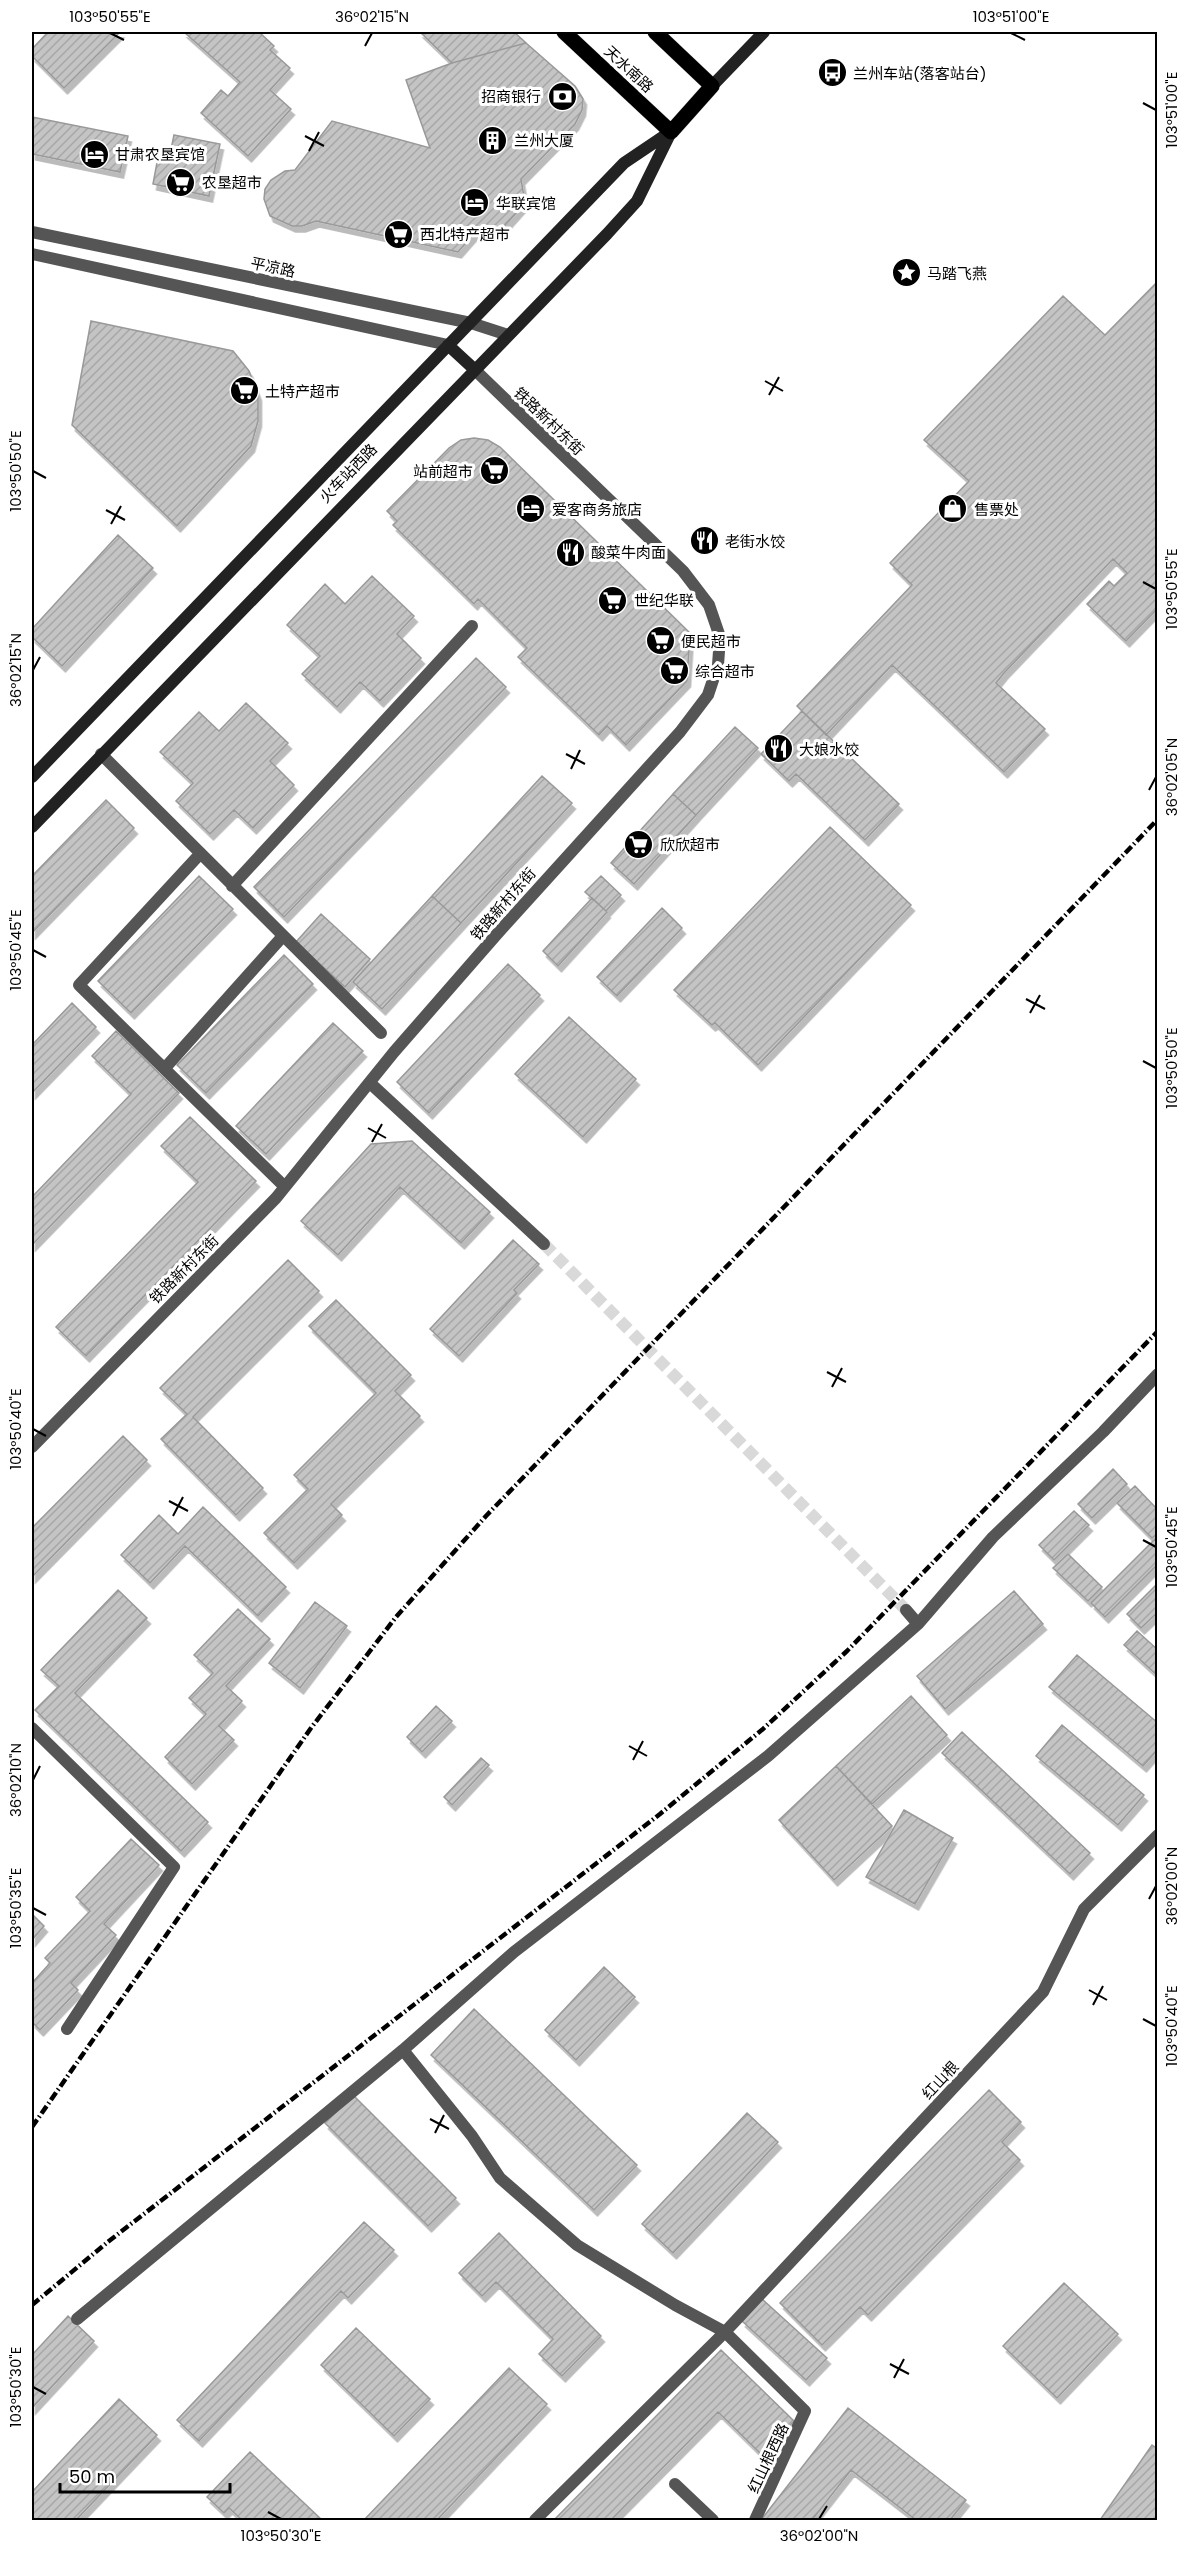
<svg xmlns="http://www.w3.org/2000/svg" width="1189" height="2552" font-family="Poppins,'Noto Sans SC',sans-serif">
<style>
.building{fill:url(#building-hatch);stroke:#999;stroke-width:1.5;filter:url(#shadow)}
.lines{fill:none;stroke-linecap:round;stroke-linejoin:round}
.minor-tunnel{stroke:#d9d9d9;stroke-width:12;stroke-dasharray:12 6;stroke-linecap:butt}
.primary-casing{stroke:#dbdbdb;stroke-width:16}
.minor{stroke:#555;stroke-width:12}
.tertiary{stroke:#555;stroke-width:12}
.secondary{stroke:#222;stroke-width:12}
.primary{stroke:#000;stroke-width:15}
.rail{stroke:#000;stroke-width:4.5;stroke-dasharray:9 3 1.5 3;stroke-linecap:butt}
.ticks{fill:none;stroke:#000;stroke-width:2}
.labels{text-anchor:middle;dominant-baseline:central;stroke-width:6;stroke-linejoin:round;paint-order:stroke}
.street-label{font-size:15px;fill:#000;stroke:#fff}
.poi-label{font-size:15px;fill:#000;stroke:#fff;text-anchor:start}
.neatline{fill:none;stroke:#000;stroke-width:2}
.ticks-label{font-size:15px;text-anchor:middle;fill:#000}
</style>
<defs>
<pattern id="building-hatch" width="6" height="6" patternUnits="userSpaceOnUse" patternTransform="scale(1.5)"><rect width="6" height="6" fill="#c4c4c4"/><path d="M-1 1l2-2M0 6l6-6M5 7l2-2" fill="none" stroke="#a7a7a7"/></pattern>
<filter id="shadow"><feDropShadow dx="3.5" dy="6" stdDeviation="0" flood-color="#0004"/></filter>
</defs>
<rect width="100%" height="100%" fill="#fff"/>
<path class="building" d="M48 32H120L64 88 32 56V49Z
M184 32H259L274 46 270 50 290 68 270 90 291 109 248 156 201 113 221 90 228 96 240 82Z
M420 32H514L526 43 452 63Z
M526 43 575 86 583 99 582 110 575 124 521 179 525 203 499 232 479 228 458 252 316 221 302 226H292L270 216 264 199 265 189 271 180 285 171 295 170 332 121 430 148 406 80 452 63Z
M32 117 128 136 120 172 32 154Z
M174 135 220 144 209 196 153 184 158 157 169 159Z
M1158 281V608L1126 641 1087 604 1109 581 1114 586 1127 573 1113 559 1004 673 996 683 1045 729 1004 772 892 665 826 735 797 706 912 585 890 563 969 481 924 440 1063 296 1105 335Z
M91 321 233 351 249 371 258 395V421L251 446 177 526 72 425Z
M474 438 488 440 500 447 690 633 687 681 626 745 607 726 599 735 518 657 527 648 478 599 474 604 393 525 397 521 387 511 449 448 461 440Z
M118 535 153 568 62 666 32 637V629Z
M372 576 414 616 397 634 421 658 380 701 360 682 337 707 302 674 320 656 287 625 325 584 345 604Z
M476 658 506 687 284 917 254 887Z
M246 703 288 743 270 761 294 785 253 828 234 810 210 834 176 801 193 783 160 752 199 712 219 731Z
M802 711 899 804 865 840 796 774 789 781 761 754Z
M735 727 758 748 696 815 673 794Z
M542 776 572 803 461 923 432 896Z
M673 794 696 815 634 884 611 863Z
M106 800 134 828 32 933V876Z
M830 827 911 905 758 1065 715 1023 712 1025 674 990Z
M199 876 233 909 131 1013 98 981Z
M601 876 621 895 606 911 585 892Z
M432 896 461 923 382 1009 353 982Z
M592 898 607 912 558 966 543 951Z
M662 908 682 928 617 996 597 977Z
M321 914 370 959 345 987 296 942Z
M284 955 313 984 206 1093 177 1065Z
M508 964 540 995 429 1113 397 1082Z
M72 1003 96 1027 32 1093V1045Z
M569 1017 636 1079 583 1137 515 1074Z
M333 1023 363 1051 266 1154 236 1126Z
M116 1031 179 1093 32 1245V1197L131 1094 92 1056Z
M190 1117 256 1181 86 1356 56 1327 198 1182 161 1146Z
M412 1141 490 1212 461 1243 400 1187 338 1255 301 1221 371 1144Z
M513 1240 539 1264 514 1290 517 1293 459 1356 430 1329Z
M288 1260 319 1291 193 1417 263 1488 236 1515 161 1439 187 1414 160 1388Z
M336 1300 411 1375 395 1391 420 1416 331 1504 342 1515 294 1563 264 1533 308 1489 294 1475 376 1393 309 1326Z
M123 1436 147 1460 32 1577V1528Z
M1113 1469 1127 1484 1092 1518 1078 1504Z
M1135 1486 1158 1510V1533L1152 1538 1117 1503Z
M203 1507 286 1587 258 1616 185 1546 150 1583 121 1555 159 1515 178 1534Z
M1074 1511 1089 1525 1054 1560 1039 1545Z
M1155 1539 1158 1542V1564L1105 1617 1091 1603Z
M1068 1554 1102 1587 1088 1601 1053 1568Z
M1158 1583V1612L1141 1628 1127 1614Z
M118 1590 147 1618 75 1693 208 1822 181 1851 35 1710 59 1686 41 1670Z
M1014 1591 1043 1624 945 1709 917 1676Z
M315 1602 347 1626 300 1688 269 1663Z
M238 1609 270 1639 226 1686 242 1701 219 1726 234 1740 192 1784 165 1757 206 1714 189 1698 213 1673 194 1655Z
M1137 1631 1158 1650V1676L1124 1645Z
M1077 1655 1158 1723V1749L1143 1766 1049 1687Z
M911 1696 947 1735 872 1804 836 1766Z
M436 1706 452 1721 422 1752 407 1737Z
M1062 1725 1144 1795 1118 1825 1036 1756Z
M962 1732 1090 1853 1070 1874 942 1753Z
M481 1758 489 1765 452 1805 444 1797Z
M836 1766 892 1826 834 1880 779 1820Z
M904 1810 953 1838 915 1904 866 1877Z
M131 1839 159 1865 104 1924 116 1935 71 1983 78 1990 40 2030 32 2022V1983L50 1963 45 1958 90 1911 76 1897Z
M32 1914 44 1926 32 1940Z
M604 1967 635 1997 576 2060 545 2030Z
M474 2009 637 2165 594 2210 431 2055Z
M989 2090 1021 2122 1002 2142 1020 2160 868 2315 860 2307 822 2345 780 2303Z
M353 2095 456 2198 428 2226 325 2123Z
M747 2113 778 2142 673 2253 642 2224Z
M364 2222 394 2250 348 2298 341 2291 199 2441 177 2420Z
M499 2233 601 2336 562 2376 539 2354 553 2339 496 2282 482 2296 459 2273Z
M1064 2283 1118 2334 1057 2398 1003 2346Z
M762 2299 827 2358 806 2380 742 2321Z
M68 2316 94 2341 32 2408V2355Z
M356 2328 430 2399 394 2436 321 2365Z
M721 2350 794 2421 762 2455 718 2412 611 2520H554Z
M509 2368 547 2404 437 2520H364Z
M119 2399 157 2435 76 2520H32V2492Z
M848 2408 966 2500 950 2520H916L851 2470 812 2520H761Z
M1152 2445 1158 2449V2520H1100Z
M250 2452 322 2520H242L229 2508 224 2513 207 2497Z"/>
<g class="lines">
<path class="minor-tunnel" d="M544 1244 906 1610"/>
<defs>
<path id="primary" d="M564 32 671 132 712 86 655 32"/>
</defs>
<use href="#primary" class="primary-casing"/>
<path class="minor" d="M101 754 381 1033
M200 854 79 985 284 1186
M232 886 472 626
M165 1068 283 936
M370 1083 544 1244
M32 1447 276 1198 394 1052 497 934 680 732 708 695 718 665 720 637 709 605 683 571 474 369
M906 1610 918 1624
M32 1728 174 1867 67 2029
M403 2050 472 2136 500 2178 577 2245 675 2305 725 2332 805 2411 755 2520
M77 2319 403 2050 514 1952 768 1756 918 1624 993 1537 1103 1432 1158 1374
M675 2484 713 2520
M535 2520 725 2332 1043 1992 1084 1909 1158 1835"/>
<path class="tertiary" d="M32 232 471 323 508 335
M32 254 448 345"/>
<path class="secondary" d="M712 86 764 32
M448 345 474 369
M32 777 624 163 670 132
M32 827 607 234 637 201 671 132"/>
<use href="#primary" class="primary"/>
<path class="rail" d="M32 2127 311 1728 396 1617 486 1516 1158 819
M32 2305 109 2241 660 1814 763 1729 847 1651 1158 1331"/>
</g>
<path class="ticks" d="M110 33 124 40M1011 33 1025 40M365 46 372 33M1143 103 1156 110M305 136 324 146M309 151 319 132M765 381 783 391M769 395 779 377M33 471 46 478M106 510 125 520M111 524 121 506M1143 582 1156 589M33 670 40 657M566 754 585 764M571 769 580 750M1149 790 1156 777M33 950 46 957M1026 999 1045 1009M1030 1013 1040 995M1143 1061 1156 1068M368 1128 386 1138M372 1142 382 1124M827 1372 846 1382M832 1387 842 1368M33 1429 46 1436M169 1501 188 1511M173 1516 183 1497M1143 1540 1156 1547M629 1746 647 1756M633 1760 643 1741M33 1780 40 1766M1149 1899 1156 1886M33 1908 46 1915M1089 1990 1107 2000M1093 2005 1103 1986M1143 2019 1156 2026M430 2119 449 2129M435 2133 444 2115M890 2364 909 2374M894 2378 904 2359M33 2387 46 2394M268 2512 281 2519M819 2519 827 2506"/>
<defs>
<symbol id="bus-disc" viewBox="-11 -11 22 22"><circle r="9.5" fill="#000" stroke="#fff"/><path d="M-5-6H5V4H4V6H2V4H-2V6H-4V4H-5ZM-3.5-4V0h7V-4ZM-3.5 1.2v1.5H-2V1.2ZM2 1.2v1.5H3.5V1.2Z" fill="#fff"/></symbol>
<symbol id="bank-disc" viewBox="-11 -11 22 22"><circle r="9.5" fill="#000" stroke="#fff"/><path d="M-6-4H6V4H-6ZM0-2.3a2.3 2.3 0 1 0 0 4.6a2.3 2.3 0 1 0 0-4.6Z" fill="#fff"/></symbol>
<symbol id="building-disc" viewBox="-11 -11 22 22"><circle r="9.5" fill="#000" stroke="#fff"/><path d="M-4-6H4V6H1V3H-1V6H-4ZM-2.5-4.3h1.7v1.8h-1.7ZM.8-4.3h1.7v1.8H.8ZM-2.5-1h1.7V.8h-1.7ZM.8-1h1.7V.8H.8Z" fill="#fff"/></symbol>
<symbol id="hotel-disc" viewBox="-11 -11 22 22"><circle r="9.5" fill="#000" stroke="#fff"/><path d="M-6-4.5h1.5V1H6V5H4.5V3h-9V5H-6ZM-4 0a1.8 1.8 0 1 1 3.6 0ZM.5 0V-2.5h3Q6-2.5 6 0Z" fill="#fff"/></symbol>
<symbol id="supermarket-disc" viewBox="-11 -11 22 22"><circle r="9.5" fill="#000" stroke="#fff"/><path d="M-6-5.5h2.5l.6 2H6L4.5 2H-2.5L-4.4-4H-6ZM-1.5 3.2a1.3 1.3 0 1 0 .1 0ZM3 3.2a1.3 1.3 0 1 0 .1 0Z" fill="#fff"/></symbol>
<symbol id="sight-disc" viewBox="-11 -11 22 22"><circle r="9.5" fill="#000" stroke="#fff"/><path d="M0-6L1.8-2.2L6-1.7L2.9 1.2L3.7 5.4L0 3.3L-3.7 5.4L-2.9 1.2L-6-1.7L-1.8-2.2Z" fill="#fff"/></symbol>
<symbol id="shop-disc" viewBox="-11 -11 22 22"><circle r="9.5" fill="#000" stroke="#fff"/><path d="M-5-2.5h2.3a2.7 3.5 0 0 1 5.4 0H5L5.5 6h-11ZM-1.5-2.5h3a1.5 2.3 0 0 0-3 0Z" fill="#fff"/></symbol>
<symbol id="restaurant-disc" viewBox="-11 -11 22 22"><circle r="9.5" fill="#000" stroke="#fff"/><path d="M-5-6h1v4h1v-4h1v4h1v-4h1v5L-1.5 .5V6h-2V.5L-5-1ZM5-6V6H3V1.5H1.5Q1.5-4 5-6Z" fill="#fff"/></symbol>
</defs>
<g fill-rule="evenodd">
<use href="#bus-disc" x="816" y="56" width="33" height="33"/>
<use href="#bank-disc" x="546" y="80" width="33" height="33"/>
<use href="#building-disc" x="476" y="124" width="33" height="33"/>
<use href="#hotel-disc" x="78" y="138" width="33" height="33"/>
<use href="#supermarket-disc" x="164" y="166" width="33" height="33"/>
<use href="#hotel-disc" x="458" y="186" width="33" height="33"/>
<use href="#supermarket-disc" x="382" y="218" width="33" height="33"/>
<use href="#sight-disc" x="890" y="256" width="33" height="33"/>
<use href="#supermarket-disc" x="228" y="374" width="33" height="33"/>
<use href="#supermarket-disc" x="478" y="454" width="33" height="33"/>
<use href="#hotel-disc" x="514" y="492" width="33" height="33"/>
<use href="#shop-disc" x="936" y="492" width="33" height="33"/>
<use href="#restaurant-disc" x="688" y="524" width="33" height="33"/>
<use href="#restaurant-disc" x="554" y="536" width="33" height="33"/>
<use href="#supermarket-disc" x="596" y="584" width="33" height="33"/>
<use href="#supermarket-disc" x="644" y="624" width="33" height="33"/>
<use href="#supermarket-disc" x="658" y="654" width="33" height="33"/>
<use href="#restaurant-disc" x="762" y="732" width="33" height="33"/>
<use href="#supermarket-disc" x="622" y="828" width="33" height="33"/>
</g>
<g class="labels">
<g class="street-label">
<text transform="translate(629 69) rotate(43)">天水南路</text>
<text transform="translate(273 267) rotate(12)">平凉路</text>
<text transform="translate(549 421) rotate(44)">铁路新村东街</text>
<text transform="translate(348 473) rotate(-46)">火车站西路</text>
<text transform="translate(503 904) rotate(-49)">铁路新村东街</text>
<text transform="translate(184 1269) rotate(-45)">铁路新村东街</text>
<text transform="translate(940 2080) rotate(-47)">红山根</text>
<text transform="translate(768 2458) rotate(-65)">红山根西路</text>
</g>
<g class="poi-label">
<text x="853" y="73">兰州车站(落客站台)</text>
<text x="541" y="96" text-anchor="end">招商银行</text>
<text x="514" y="140">兰州大厦</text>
<text x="115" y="154">甘肃农垦宾馆</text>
<text x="202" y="182">农垦超市</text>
<text x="496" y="203">华联宾馆</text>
<text x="420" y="234">西北特产超市</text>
<text x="927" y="273">马踏飞燕</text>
<text x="265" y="391">土特产超市</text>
<text x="473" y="471" text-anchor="end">站前超市</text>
<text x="552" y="509">爱客商务旅店</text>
<text x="974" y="509">售票处</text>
<text x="725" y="541">老街水饺</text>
<text x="591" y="552">酸菜牛肉面</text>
<text x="634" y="600">世纪华联</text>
<text x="681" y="641">便民超市</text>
<text x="695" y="671">综合超市</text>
<text x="799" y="749">大娘水饺</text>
<text x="660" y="844">欣欣超市</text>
</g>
</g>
<rect width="1189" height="2552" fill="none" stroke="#ffffff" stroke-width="66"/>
<path d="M60 2483v9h170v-9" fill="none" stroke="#000000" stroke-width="3"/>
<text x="69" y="2483" font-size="18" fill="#000000" stroke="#ffffff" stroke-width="4.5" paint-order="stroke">50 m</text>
<rect x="33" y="33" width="1123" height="2486" class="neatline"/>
<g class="ticks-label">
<text x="110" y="22">103°50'55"E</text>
<text x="372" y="22">36°02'15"N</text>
<text x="1011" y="22">103°51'00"E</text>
<text transform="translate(1172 110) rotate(-90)" y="5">103°51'00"E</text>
<text transform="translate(16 471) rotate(-90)" y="5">103°50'50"E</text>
<text transform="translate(1172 589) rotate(-90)" y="5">103°50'55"E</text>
<text transform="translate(16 670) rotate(-90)" y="5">36°02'15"N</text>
<text transform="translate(1172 777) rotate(-90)" y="5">36°02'05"N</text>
<text transform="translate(16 950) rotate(-90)" y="5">103°50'45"E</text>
<text transform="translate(1172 1068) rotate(-90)" y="5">103°50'50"E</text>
<text transform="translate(16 1429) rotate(-90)" y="5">103°50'40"E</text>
<text transform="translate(1172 1547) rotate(-90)" y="5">103°50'45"E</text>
<text transform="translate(16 1780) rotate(-90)" y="5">36°02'10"N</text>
<text transform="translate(1172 1886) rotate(-90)" y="5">36°02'00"N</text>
<text transform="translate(16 1908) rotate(-90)" y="5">103°50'35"E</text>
<text transform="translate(1172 2026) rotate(-90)" y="5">103°50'40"E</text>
<text transform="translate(16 2387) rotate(-90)" y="5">103°50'30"E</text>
<text x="281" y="2541">103°50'30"E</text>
<text x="819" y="2541">36°02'00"N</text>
</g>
</svg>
